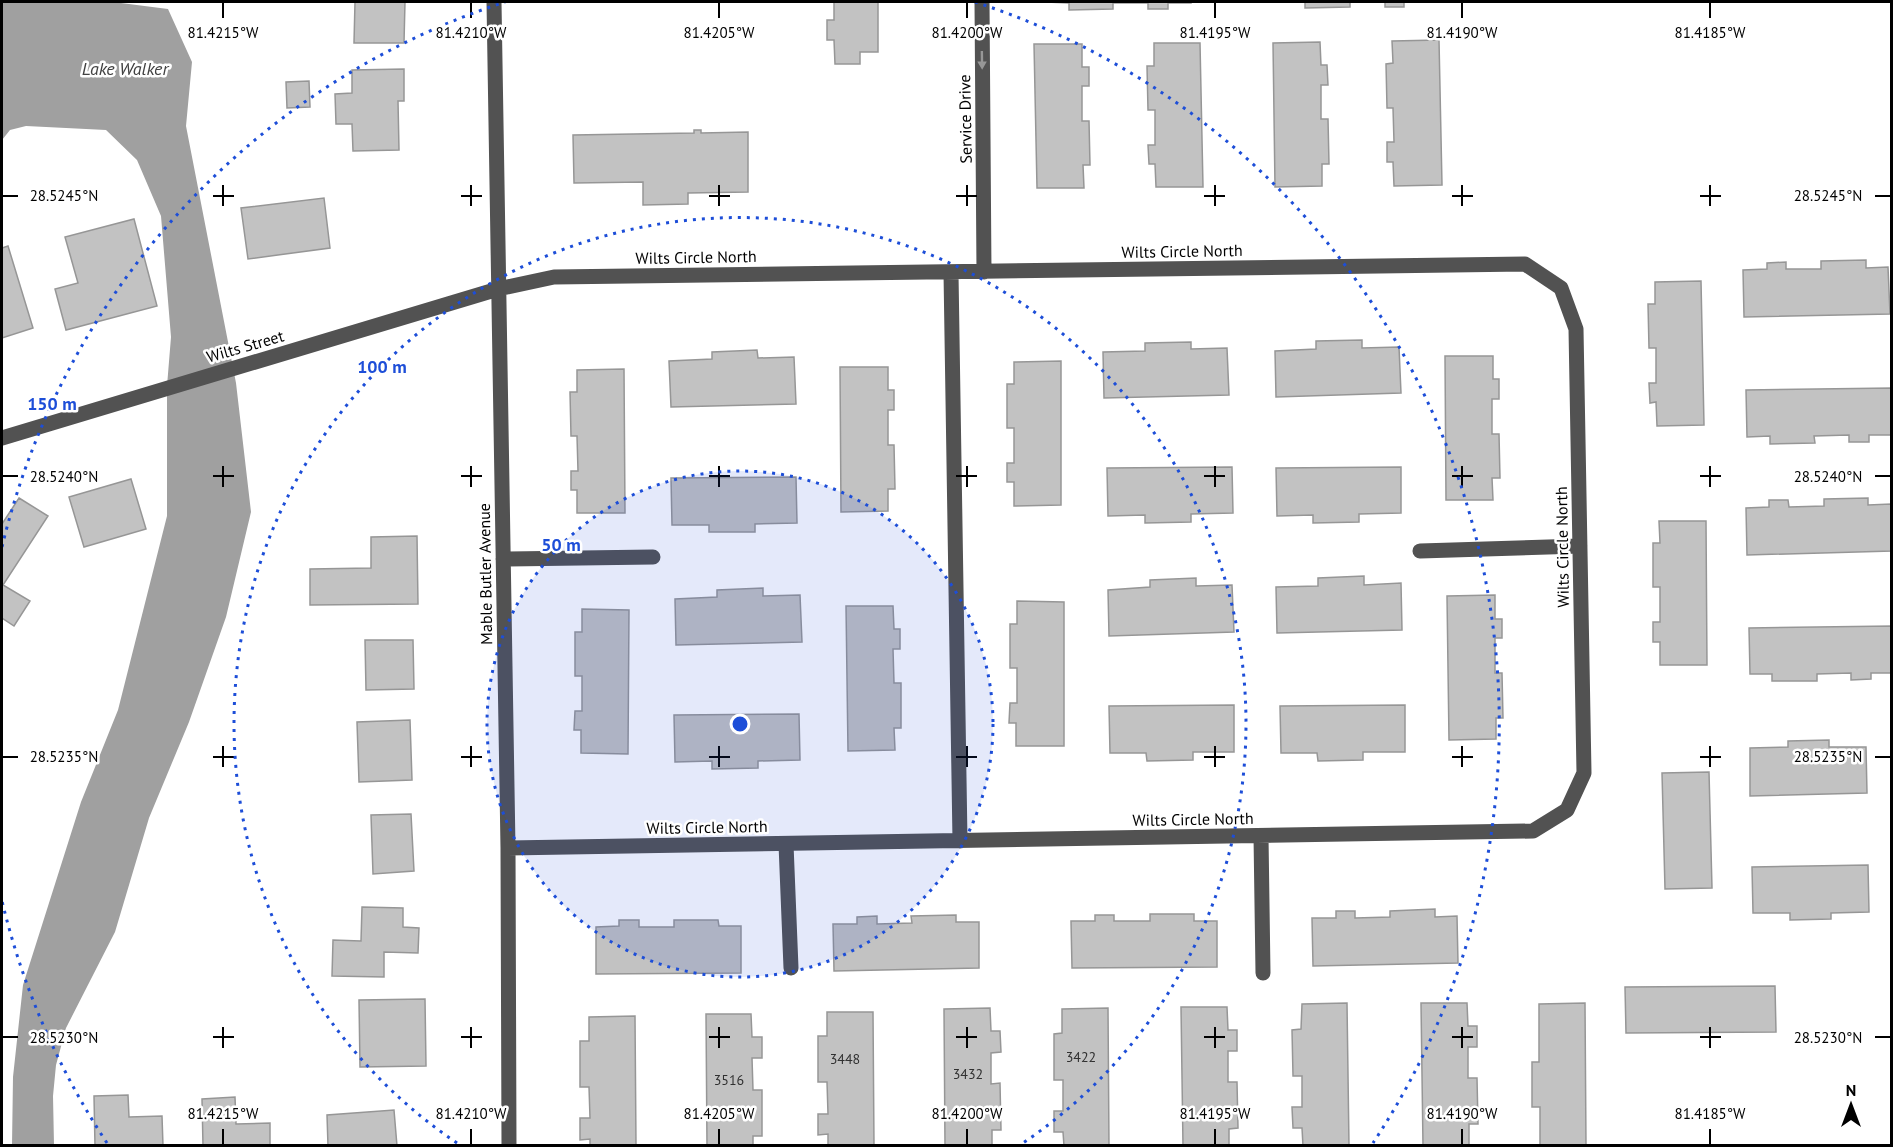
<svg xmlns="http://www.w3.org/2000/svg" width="1893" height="1147" font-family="'PT Sans',sans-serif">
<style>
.water{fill:#a0a0a0}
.building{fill:#c2c2c2;stroke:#969696;stroke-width:1.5}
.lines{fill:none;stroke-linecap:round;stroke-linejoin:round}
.minor{stroke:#525252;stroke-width:15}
.oneway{fill:#979797}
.ticks{fill:none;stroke:#000;stroke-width:2}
.ring{fill:none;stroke:#1d4ed8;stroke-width:3;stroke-dasharray:3 6}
.labels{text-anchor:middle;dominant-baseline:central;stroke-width:5;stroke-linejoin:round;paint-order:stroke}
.number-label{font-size:14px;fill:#303030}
.street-label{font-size:16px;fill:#000;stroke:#fff}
.water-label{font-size:18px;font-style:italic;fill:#414141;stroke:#fff}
.ticks-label{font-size:15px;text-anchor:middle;fill:#000;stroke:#fff;stroke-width:5;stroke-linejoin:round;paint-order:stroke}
.centre{fill:#1d4ed8;stroke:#fff;stroke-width:3}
.ring-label{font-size:18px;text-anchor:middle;font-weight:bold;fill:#1d4ed8;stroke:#fff;stroke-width:5;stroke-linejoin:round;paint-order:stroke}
</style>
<rect width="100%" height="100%" fill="#fff"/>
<path class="water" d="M2 3H121L168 9 192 62 186 126 236 383 251 512 226 617 189 722 149 818 115 932 66 1028 56 1065 53 1096 54 1145H12L13 1077 23 985 81 802 118 710 167 516V386L171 337 161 216 137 160 106 130 26 126 10 130 2 140Z"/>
<path class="building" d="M355 2H405L404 43H354Z
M834 2H878V52H860V64H835L834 40H827V20H834Z
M1046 2H1191V3H1168V9H1148V3H1113V9L1069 10V3Z
M1305 2H1350V7L1305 8Z
M1385 2H1404V7H1385Z
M1439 40 1442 185 1394 186 1393 162H1387V142H1394L1393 108H1387L1386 64 1393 63 1392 41Z
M1320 42 1321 65H1327L1328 85H1321V119H1328L1329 164H1322V186L1275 187 1273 43Z
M1154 43H1200L1203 187H1156L1155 164H1149L1148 145H1155V110H1148L1147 66H1154Z
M1034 44H1082V67H1089V86H1082V121H1089L1090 165H1083L1084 188H1037Z
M404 69V101H398L399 150 353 151 352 124H336L335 94 352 93V70Z
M309 81 310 107 287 108 286 82Z
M694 130H701V133L748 132V192L688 193V204L643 205V182L574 183 573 135 694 133Z
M324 198 330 248 248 259 241 208Z
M134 219 157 306 66 330 55 289 78 283 65 237Z
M8 246 33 328 2 338V248Z
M1866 260V268L1888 267 1890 314 1744 317 1743 270 1767 269V263L1786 262V269H1821V261Z
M1701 281 1704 425 1657 426 1656 402 1650 403 1649 383H1656V348H1649L1648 304H1655V282Z
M1362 340V348L1399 347 1401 393 1276 397 1275 351 1316 349V341Z
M1191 342V349L1227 348 1229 395 1104 398 1103 352 1145 351V343Z
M757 350 758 358 794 357 796 404 671 407 669 361 712 359V352Z
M1445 356H1493V379H1499V399H1492V434H1499L1500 478H1492L1493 500H1446Z
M1061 361V505L1014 506V482H1007V463H1014V428H1007V384H1014V362Z
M840 367H888V390H894V410H888V445H894L895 489H888V511L841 512Z
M624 369 625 513H577V490H571V471H578L577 436H571L570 392H577V370Z
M1892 388V435H1869V442H1849V435L1814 436 1815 443 1770 444V436L1747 437 1746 390Z
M1232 467 1233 513 1191 514V522L1145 523V515L1108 516 1107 468Z
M1401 467V513L1359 514V522L1313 523V515L1277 516 1276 468Z
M796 477 797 523 755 524V532H709V525H672L671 478Z
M131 479 146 529 84 547 69 497Z
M19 498 48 516 3 585 30 601 14 626 2 618V524Z
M1868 498V505L1891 504 1892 551 1747 555 1746 508 1769 507V500H1788L1789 507 1824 506V499Z
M1659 521H1706L1707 665H1660V642H1653V622H1660V587H1653V543H1660Z
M417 536 418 604 310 605V569L371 568V537Z
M1364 576V585L1401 583 1402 630 1277 633 1276 587 1318 586V578Z
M1196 578V586L1232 585 1234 632 1109 636 1108 590 1150 587V580Z
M763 588V596L800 595 802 642 676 645 675 599 717 597V590Z
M1495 595V619H1502V638H1495V673H1502L1503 718H1496V739L1449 740 1447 596Z
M1017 601 1064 602V746H1016V723H1009L1010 703H1017V668H1010V624H1017Z
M846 606H893L894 629H900V649H893L894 683H901V728H894L895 750 848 751Z
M582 609 629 610 628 754 581 753V730H574L575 711H582V676H575V632H582Z
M1892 626V673H1871V679L1851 680V673L1817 674V681H1772V674H1750L1749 628Z
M365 640H413L414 689 366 690Z
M1234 705V752H1193V760L1147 761 1146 753H1110L1109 706Z
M1405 705V752H1363V760L1318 761 1317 753H1281L1280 706Z
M799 714 800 760 758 761V768L712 769V761L675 762 674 715Z
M410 720 412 780 359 782 357 722Z
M1829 740V747H1866L1867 793 1750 796V748L1788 747V741Z
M1709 772 1712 888 1665 889 1662 773Z
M411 814 414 871 373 874 371 815Z
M1868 865 1869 912 1831 913V919L1790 920V913H1753L1752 867Z
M362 907 403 908V927L419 928 418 953 384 952V977L332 976 333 940 361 941Z
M1435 909V917L1457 916 1458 963 1313 966 1312 918H1336V911H1355V918L1390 917V911Z
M1150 914H1194V921H1217V967L1072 968 1071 921H1095V915H1114V921H1150Z
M956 915V922H979V968L834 971 833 924H857V917L877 916V924L912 923 911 916Z
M619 920H639V927H674V920H718L719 926H741V973L596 974V927L619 926Z
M1775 986 1776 1032 1626 1033 1625 987Z
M425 999 426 1066 360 1067 359 1000Z
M1347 1003 1349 1146H1303L1302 1128H1293L1292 1107H1302V1076H1293L1292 1030 1301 1029 1302 1004Z
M1421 1003H1467L1468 1026H1477V1047H1468V1078H1477L1478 1124H1469V1146H1423Z
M1585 1003 1586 1146H1540V1107H1532V1062H1539V1004Z
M1181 1007H1227L1228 1030H1237V1051H1228V1082H1237L1238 1128 1229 1129V1146H1183Z
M990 1008 991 1031H1000L1001 1052 991 1053V1084L1000 1083 1001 1130H992V1146H945L944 1009Z
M1108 1008 1109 1146H1064L1063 1132H1054V1111H1063V1080H1054V1034L1062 1033V1009Z
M827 1012H873L874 1146H828V1134L818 1135V1114H828L827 1082H818V1036H827Z
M706 1014H751L752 1037H762V1058H752L753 1090H762V1136H753V1146H707Z
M635 1016 636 1146H590V1139L580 1140V1118H590L589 1087H580V1041H589V1017Z
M128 1095 129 1117 162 1116 163 1146H95L94 1096Z
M235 1097 236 1124 270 1123V1146H203L202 1099Z
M394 1110 397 1146H328L327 1115Z"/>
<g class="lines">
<path class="minor" d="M494 2 508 848 509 1146
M982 2 984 272
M951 273 960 841
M2 438 498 289 554 277 1525 264 1561 288 1576 329 1584 773 1567 810 1533 831 508 848
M1420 551 1580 546
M503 559 653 557
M1261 836 1263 973
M786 844 791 968"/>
</g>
<defs><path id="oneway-solid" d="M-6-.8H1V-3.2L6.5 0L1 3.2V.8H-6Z" transform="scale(1.5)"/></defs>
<use class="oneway" href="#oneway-solid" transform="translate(982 60) rotate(89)"/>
<path class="ticks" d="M223 3V18M471 3V18M719 3V18M967 3V18M1215 3V18M1462 3V18M1710 3V18M223 185V206M471 185V206M719 185V206M967 185V206M1215 185V206M1462 185V206M1710 185V206M3 196H18M213 196H234M461 196H482M709 196H730M956 196H977M1204 196H1225M1452 196H1473M1700 196H1721M1875 196H1890M223 466V487M471 466V487M719 466V487M967 466V487M1215 466V487M1462 466V487M1710 466V487M3 476H18M213 476H234M461 476H482M709 476H730M956 476H977M1204 476H1225M1452 476H1473M1700 476H1721M1875 476H1890M223 746V767M471 746V767M719 746V767M967 746V767M1215 746V767M1462 746V767M1710 746V767M3 757H18M213 757H234M461 757H482M709 757H730M956 757H977M1204 757H1225M1452 757H1473M1700 757H1721M1875 757H1890M223 1027V1048M471 1027V1048M719 1027V1048M967 1027V1048M1215 1027V1048M1462 1027V1048M1710 1027V1048M3 1037H18M213 1037H234M461 1037H482M709 1037H730M956 1037H977M1204 1037H1225M1452 1037H1473M1700 1037H1721M1875 1037H1890M223 1129V1144M471 1129V1144M719 1129V1144M967 1129V1144M1215 1129V1144M1462 1129V1144M1710 1129V1144"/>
<circle cx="740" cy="724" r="253" fill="#1d4ed8" fill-opacity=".12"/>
<g class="ring">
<circle cx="740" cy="724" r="253"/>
<path d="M457 1143A506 506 0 1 1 1023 1143"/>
<path d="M107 1143A759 759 0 0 1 2 901M2 547A759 759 0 0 1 505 2M975 2A759 759 0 0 1 1373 1143"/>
</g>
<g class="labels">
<g class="number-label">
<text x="1081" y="1057">3422</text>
<text x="845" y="1059">3448</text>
<text x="968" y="1074">3432</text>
<text x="729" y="1080">3516</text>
</g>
<g class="street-label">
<text transform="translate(965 119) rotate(-91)">Service Drive</text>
<text transform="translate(1182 251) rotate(-1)">Wilts Circle North</text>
<text transform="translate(696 257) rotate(-1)">Wilts Circle North</text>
<text transform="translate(245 346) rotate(-16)">Wilts Street</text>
<text transform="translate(1562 547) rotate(-91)">Wilts Circle North</text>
<text transform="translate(485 574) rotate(-91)">Mable Butler Avenue</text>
<text transform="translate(1193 819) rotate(-1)">Wilts Circle North</text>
<text transform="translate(707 827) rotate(-1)">Wilts Circle North</text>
</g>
<g class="water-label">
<text x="125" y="68">Lake Walker</text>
</g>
</g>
<g class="ticks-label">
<text x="223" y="38">81.4215°W</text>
<text x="471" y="38">81.4210°W</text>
<text x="719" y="38">81.4205°W</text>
<text x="967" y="38">81.4200°W</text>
<text x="1215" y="38">81.4195°W</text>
<text x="1462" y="38">81.4190°W</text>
<text x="1710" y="38">81.4185°W</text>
<text x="64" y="201">28.5245°N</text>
<text x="1828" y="201">28.5245°N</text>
<text x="64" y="482">28.5240°N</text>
<text x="1828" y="482">28.5240°N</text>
<text x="64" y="762">28.5235°N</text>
<text x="1828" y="762">28.5235°N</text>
<text x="64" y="1043">28.5230°N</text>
<text x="1828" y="1043">28.5230°N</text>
<text x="223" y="1119">81.4215°W</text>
<text x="471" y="1119">81.4210°W</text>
<text x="719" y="1119">81.4205°W</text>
<text x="967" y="1119">81.4200°W</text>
<text x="1215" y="1119">81.4195°W</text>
<text x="1462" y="1119">81.4190°W</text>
<text x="1710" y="1119">81.4185°W</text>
</g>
<circle cx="740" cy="724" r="9" class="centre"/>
<g class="ring-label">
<text x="382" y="373">100 m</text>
<text x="52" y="410">150 m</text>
<text x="561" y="551">50 m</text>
</g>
<rect width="1893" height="1147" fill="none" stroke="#000000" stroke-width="6"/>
<g transform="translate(1851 1105)" stroke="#ffffff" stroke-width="4.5" paint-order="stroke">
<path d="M0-4.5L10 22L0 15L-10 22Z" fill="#000000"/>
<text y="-9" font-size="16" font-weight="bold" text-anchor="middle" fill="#000000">N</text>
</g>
</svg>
